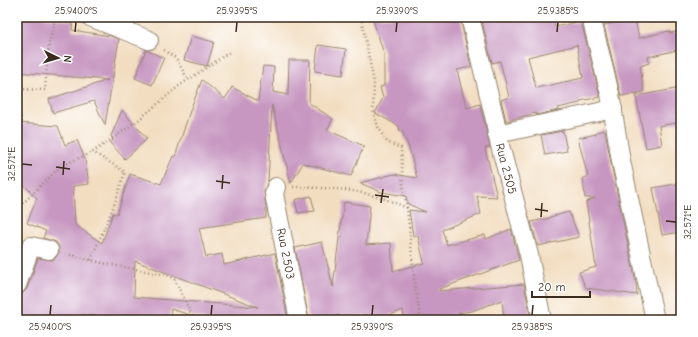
<svg xmlns="http://www.w3.org/2000/svg" width="698" height="337" font-family="'Comic Neue',sans-serif">
<style>
.building{fill:#c797c1;fill-rule:evenodd}
.lines{fill:none;stroke-linecap:round;stroke-linejoin:round}
.minor-casing{stroke:#96846f;stroke-width:20}
.path{stroke:#96846f;stroke-width:2.5;stroke-dasharray:1 3;stroke-linecap:butt}
.minor{stroke:#fff;stroke-width:18}
.ticks{fill:none;stroke:#3b2a1e;stroke-width:1.5}
.labels{text-anchor:middle;dominant-baseline:central;stroke-width:3.5;stroke-linejoin:round;paint-order:stroke}
.street-label{font-size:12px;fill:#3b2a1e;stroke:#fff}
.neatline{fill:none;stroke:#3b2a1e;stroke-width:1.5}
.ticks-label{font-size:10px;text-anchor:middle;fill:#3b2a1e}
</style>
<rect width="100%" height="100%" fill="#fff"/>
<filter id="ink" filterUnits="userSpaceOnUse"><feTurbulence type="fractalNoise" baseFrequency=".025" numOctaves="2"/><feDisplacementMap in="SourceGraphic" scale="8" xChannelSelector="R" yChannelSelector="G"/><feConvolveMatrix kernelMatrix="1 2 1 2 8 2 1 2 1" color-interpolation-filters="sRGB"/></filter>
<filter id="wash" filterUnits="userSpaceOnUse"><feTurbulence type="fractalNoise" baseFrequency=".012" numOctaves="4" result="noise"/><feDisplacementMap in="SourceGraphic" scale="16" xChannelSelector="R" yChannelSelector="G"/><feGaussianBlur stdDeviation="0.9" result="paint"/><feColorMatrix in="noise" values="0 0 0 0 0 0 0 0 0 0 0 0 0 0 0 0 0 1.4 0 .05"/><feComposite in="paint" operator="in"/></filter>
<g filter="url(#wash)">
<rect width="100%" height="100%" fill="#f2ddc0"/>
<g id="blocks">
<path class="building" d="M17 17H42L73 21 72 30 110 36 119 39 105 125 94 101 53 113 49 99 108 80 17 72Z
M372 17H460L471 67 457 70 465 103H466L467 108 480 104 490 147 485 148 497 197 477 196 481 214 442 230 447 245 485 235 486 239 511 229 519 260 439 289V291L524 284 531 320H504L502 300 472 311 459 313 460 320H404L403 310 378 320H368L366 315 340 320 339 315 318 320H309L295 248 322 242 333 287 339 238 343 237H339L344 202 370 206 366 245 391 243 393 271 424 263 418 236H413L409 210 426 212 408 204 406 196 381 192 360 183 394 174 417 178 409 148 402 131 400 132 399 126 375 113 383 98 380 87 384 86V54Z
M481 17H529L530 20 544 17H553L555 27 581 21 600 97 580 101V103L558 108 559 110 536 115V113L506 121 501 100 509 97 500 61 492 63ZM577 45 583 78 536 88 528 57Z
M635 19 639 38 669 31 670 33 681 31V49L648 57 649 63 640 66 644 92 621 96 604 25Z
M191 36 214 42 207 66 184 60Z
M318 45 346 49 343 75 315 71Z
M146 50 164 58 152 85 135 78Z
M289 60H310L309 103 333 119 327 130 364 146 351 176 303 163 291 183 272 105 268 181 264 191 266 210V218L199 228 206 257 222 254 224 265 275 253 288 320H206L171 309 170 320 130 317V319L82 315V320H17V298L18 295 23 293 27 289 38 258 52 260 56 257 59 252V246L56 242 43 238 46 231 27 223 37 198 17 178V123L58 126 65 145 77 140 85 159 89 184 73 186 75 225 102 243 113 213 117 214 130 174 161 184 173 156 175 157 191 108 202 80 225 99 232 87 258 101 263 66 274 67 273 92 288 95ZM135 261 258 307 134 297Z
M681 88V122L659 126 662 145 646 148 636 96Z
M122 110 147 139 125 159 110 143 113 140 111 136Z
M605 130 611 163 636 283 637 295 586 288 579 272 596 267 586 202 595 198H585L583 178 588 177 578 138 596 134V132Z
M563 131 567 151 545 155 541 135Z
M681 183V207L677 208 681 232 662 235 653 188Z
M311 196 315 211 298 213 295 200Z
M569 212 579 237 538 246 531 222 550 218V217Z"/>
</g>
</g>
<g filter="url(#ink)">
<use href="#blocks" fill-opacity="0" stroke="#96846f" stroke-width="1"/>
<g class="lines">
<defs>
<g id="minor">
<path d="M90 17 149 40"/>
<path id="s1" d="M470 17 495 120 497 134 529 255 542 320"/>
<path d="M591 17 610 94 621 161 655 320"/>
<path d="M497 134 613 109"/>
<path id="s2" d="M276 187 274 194 299 320"/>
<path d="M17 285 31 246 49 250"/>
</g>
</defs>
<use href="#minor" class="minor-casing"/>
<path class="path" d="M361 17 374 83 373 110 378 127 387 142 401 148 403 186 407 208
M164 50 176 58 188 80
M21 90 18 103 22 123
M17 92 21 89 45 90 49 43 56 17
M293 187C337 188 366 189 407 208L415 286 421 320
M17 209 61 166 93 152 136 122 179 86 231 51
M66 254 102 263 167 275 174 278 194 320
M91 260 115 203 125 172 93 152
M252 320 281 315"/>
<use href="#minor" class="minor"/>
</g>
</g>
<path class="ticks" d="M75 32 76 22M236 32 237 22M396 32 397 22M557 32 558 22M22 164 32 165M56 167 70 169M63 175 64 161M216 181 230 183M222 189 223 175M375 195 389 197M381 203 383 189M535 209 548 211M541 217 542 203M666 221 676 222M50 315 51 305M211 315 212 305M372 315 373 305M532 315 533 305"/>
<g class="labels">
<g class="street-label">
<text stroke="none"><textPath href="#s1" startOffset="156">Rua 2.505</textPath></text>
<text stroke="none"><textPath href="#s2" startOffset="68">Rua 2.503</textPath></text>
</g>
</g>
<rect width="698" height="337" fill="none" stroke="#fff" stroke-width="44"/>
<g transform="translate(58 58) rotate(95)" stroke="#ffffff" stroke-width="3" paint-order="stroke">
<path d="M0-3L7 15L0 10L-7 15Z" fill="#3b2a1e"/>
<text y="-6" font-size="11" font-weight="bold" text-anchor="middle" fill="#3b2a1e">N</text>
</g>
<path d="M532 291v6h58v-6" fill="none" stroke="#3b2a1e" stroke-width="2"/>
<text x="538" y="291" font-size="12" fill="#3b2a1e" stroke="#ffffff" stroke-width="3" paint-order="stroke">20 m</text>
<rect x="22" y="22" width="654" height="293" class="neatline"/>
<g class="ticks-label">
<text x="76" y="14">25.9400°S</text>
<text x="237" y="14">25.9395°S</text>
<text x="397" y="14">25.9390°S</text>
<text x="558" y="14">25.9385°S</text>
<text transform="translate(11 164) rotate(-90)" y="4">32.571°E</text>
<text transform="translate(687 222) rotate(-90)" y="4">32.571°E</text>
<text x="50" y="330">25.9400°S</text>
<text x="211" y="330">25.9395°S</text>
<text x="372" y="330">25.9390°S</text>
<text x="532" y="330">25.9385°S</text>
</g>
</svg>
